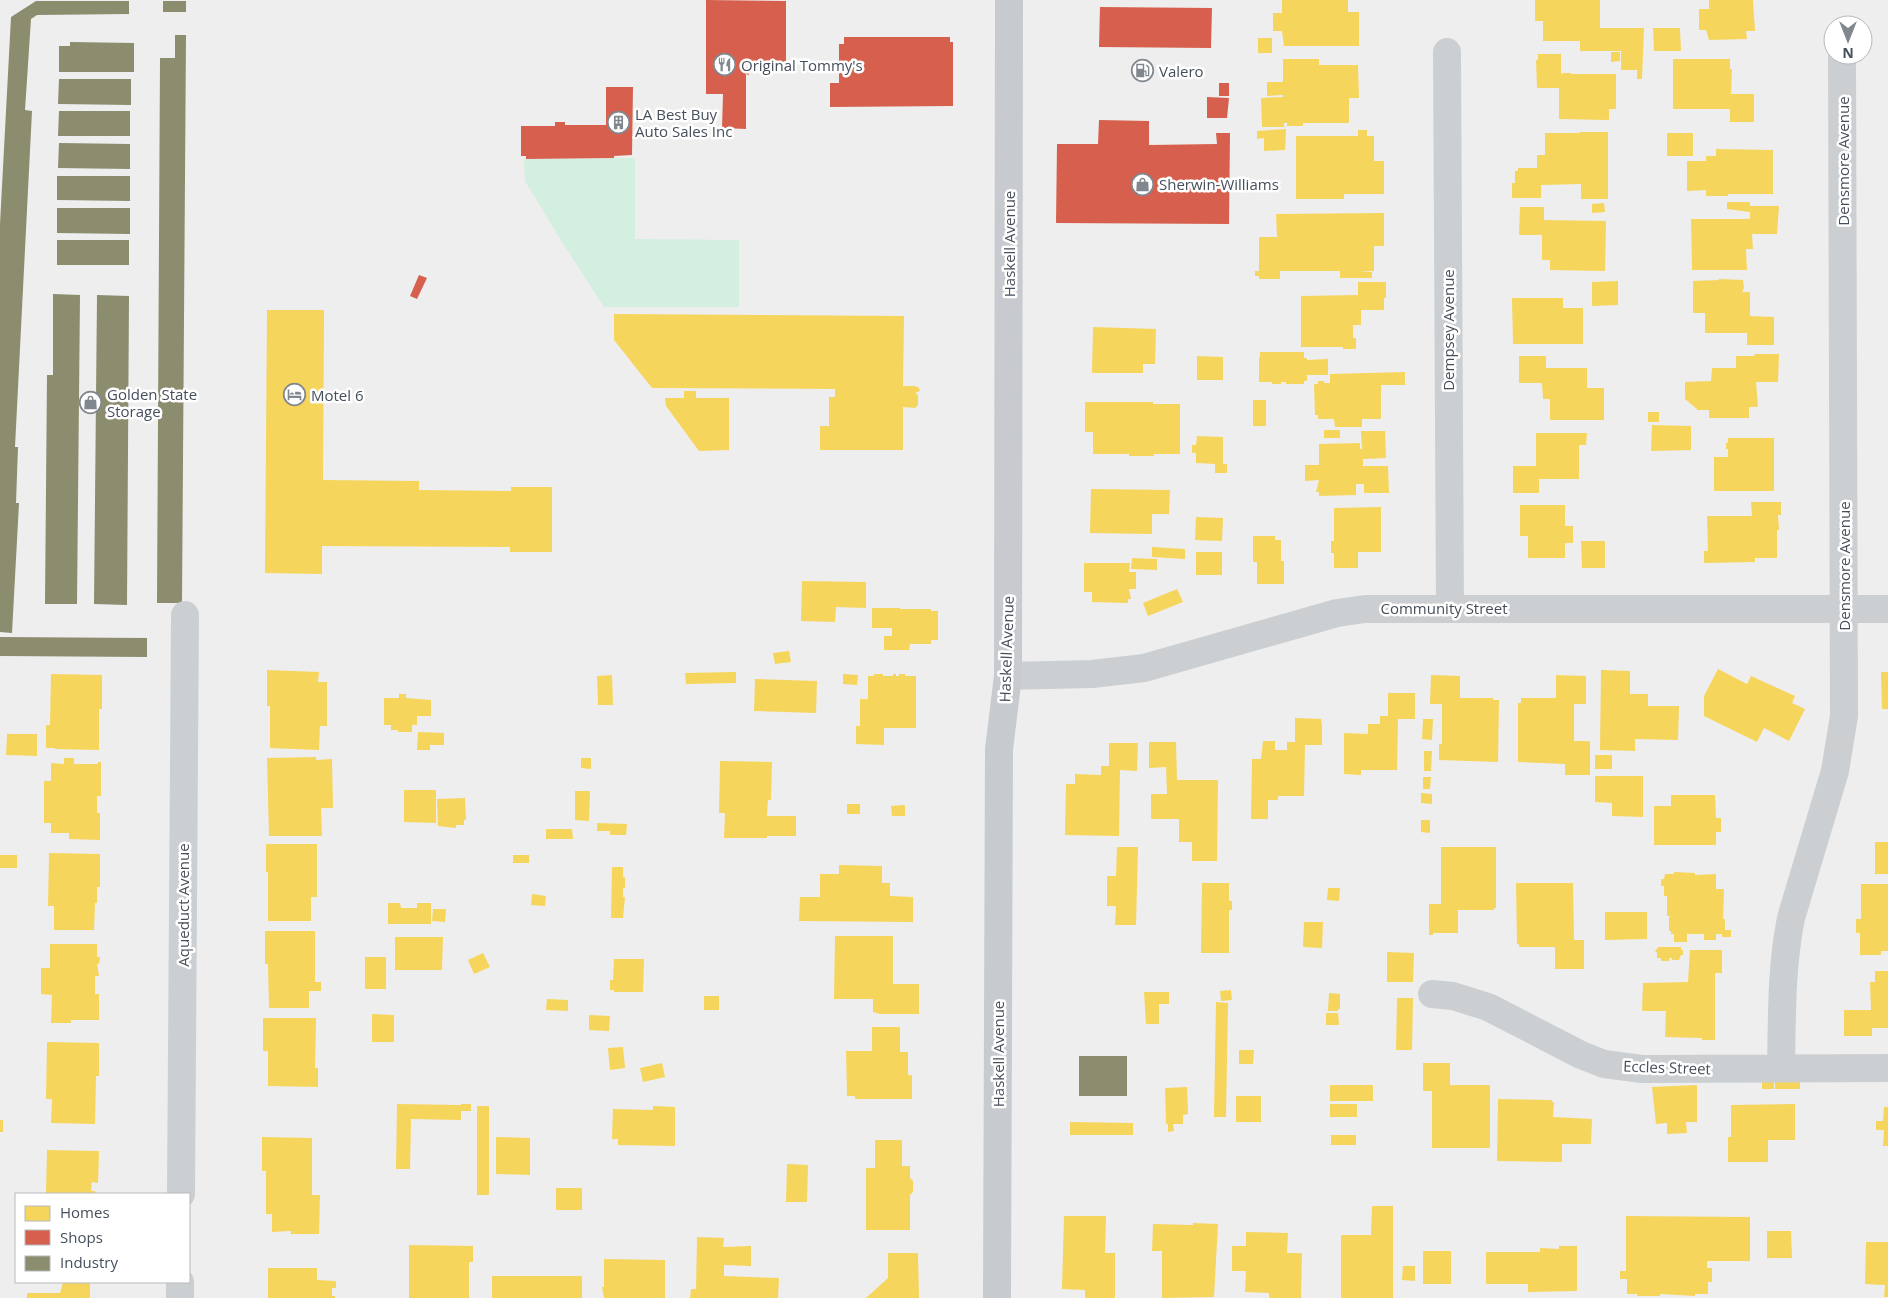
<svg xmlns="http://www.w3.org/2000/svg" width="1888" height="1298" font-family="'Open Sans',sans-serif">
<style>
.green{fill:#d2efdf}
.homes{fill:#f6d55c}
.shops{fill:#d6604d}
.industry{fill:#8c8c6e}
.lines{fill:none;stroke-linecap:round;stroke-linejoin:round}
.minor{stroke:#cccfd2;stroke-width:28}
.major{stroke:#c7cacf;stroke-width:28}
.labels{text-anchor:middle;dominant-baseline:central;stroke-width:5;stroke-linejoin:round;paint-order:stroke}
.poi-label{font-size:15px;fill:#454f5b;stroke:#fff;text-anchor:start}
.street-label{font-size:15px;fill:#454f5b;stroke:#fff}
</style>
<rect width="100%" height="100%" fill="#efeeee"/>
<path class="green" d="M635 158V239L739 240V307H604L559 237 525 181 524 159Z"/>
<path class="homes" d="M1282 0H1348V12H1359V46H1284L1282 31H1273V13H1282Z
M1535 0H1600V28H1644L1642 79H1637V70H1621V51H1580V41H1543V21H1535Z
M1709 0H1753L1755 31H1746L1747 39 1709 40 1706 30H1699V9H1709Z
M1653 28H1680L1681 51H1654Z
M1258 38H1272V53H1258Z
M1611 52H1620V61L1611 62Z
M1538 54H1561V74L1563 73H1571V74H1616V109H1609V120L1559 119V88H1537L1536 60H1538Z
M1283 59H1319V65H1358L1359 98H1349V123H1303V126H1287V123H1284V127H1262L1261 98 1283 97V95L1267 96V82H1283Z
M1673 59H1730V69H1732L1731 94H1754V122H1730V109H1673Z
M1286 129 1285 150 1264 151V138L1257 139V131Z
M1358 130H1367V136H1374V161H1384V194H1344V199H1296V136H1358Z
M1580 132H1608V199H1581V184L1541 185V198H1512V183H1515V171H1518V168H1537V155H1545V133H1580Z
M1667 133H1693V156H1667Z
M1716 149 1773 150V194H1728V196H1706V190L1687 191V161H1706V156H1716Z
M1727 202H1750V206H1779L1777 234H1752L1753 249H1746L1747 270H1692L1691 219H1750V212L1727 209Z
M1604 203 1605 212 1592 213V204Z
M1520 207H1544V220L1606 221 1605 271 1550 270V260H1542V235H1519Z
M1384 213V246H1374V271H1359L1372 272V278H1340V271H1280V279H1259V276H1255V271H1259V237H1277L1276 214Z
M1719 279 1743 280 1744 288 1742 292H1750V316L1774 317V345H1747V333H1705V313H1693V281L1719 280Z
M1618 281V305L1592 306V282Z
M1358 282H1386V298H1384V310H1361V325H1353V338H1356V349H1343V347H1301V296L1358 295Z
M1512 298H1563V308H1583V344H1513Z
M267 310H324L323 480 419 481V490L511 491V487H552V552H510V547L322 546V574L265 573Z
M614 314 904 316 903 386H915L919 388 920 391 915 393 918 395V405L915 408 903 407V450H820V426H829V397H835V389L652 388 614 340Z
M1093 327 1156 329 1155 364H1143V373H1092Z
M1260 352H1304V358H1307V360L1328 359V375H1307V381H1304V384H1286V382H1281V384H1272V382H1259V358H1260Z
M1755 354H1779L1778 382H1756L1758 407H1749V418H1709V410H1698L1685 399V382L1711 381 1712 368H1736V356H1754Z
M1197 356 1223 357V380H1197Z
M1519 356H1546V368H1587V388H1604V420H1550V399H1543L1542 383H1519Z
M1405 372V385H1381V419H1362V427H1335L1334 419H1318V415H1315L1314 384H1318V381H1324V383H1330V374Z
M684 391H696V398H729V450L699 451 666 406 665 398H684Z
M1253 400H1266V426H1253Z
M1085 402H1153V404H1180V454H1154V456H1129V454H1093V432H1085Z
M1648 412H1659V422H1648Z
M1652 425 1691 426V450L1651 451Z
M1324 430H1340V438H1324Z
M1361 431H1385L1386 458 1363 459V466H1388L1389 493H1364V484H1356V495L1319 496V492H1316L1319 480 1305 481V465H1319V444L1360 443V449H1362Z
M1536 433H1587L1586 445H1579V479H1539V493H1513V466H1536Z
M1197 436 1223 437V464H1227V473H1215V464L1196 463V453H1192V445H1196Z
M1728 438H1774V491H1714V457H1728V449H1726V443H1728Z
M1091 489 1170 490 1169 514H1152V534L1090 533Z
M1751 502H1781V515H1778L1779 530H1777V558H1755V562L1704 563V551H1708L1707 516H1752Z
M1520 505H1565V526H1573V543H1565V558H1528V536H1520Z
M1381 507V552H1358V568H1334V553H1331V541H1334V508Z
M1196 517 1223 518 1222 541 1195 540Z
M1253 536H1275V540H1281V561H1284V584H1257V562H1253Z
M1581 541H1605V568H1582Z
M1152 547 1185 549V559L1152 557Z
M1196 552H1222V575H1196Z
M1132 558 1157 559V570L1131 569Z
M1084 563H1130L1129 572H1136V589H1129L1131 599H1128V603L1092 602V592H1084Z
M802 581 866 582V608L836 607 835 622 801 621Z
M1177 589 1183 602 1148 616 1143 603Z
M872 608H900V609H931V611H938V640H931V644H910L909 650H884V636H892V628H872Z
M789 651 791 662 775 664 773 653Z
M1718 669 1747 684 1751 676 1795 696 1792 703 1805 709 1789 741 1764 728 1757 742 1704 716V696Z
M267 670 319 672 318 682H327V726H320L319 750 270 748V706H267Z
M1601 670 1630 671V694H1648V706H1679L1678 740 1635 739V751L1600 750Z
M736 672V683L686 684 685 673Z
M1881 672H1888V709H1882Z
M51 674 102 675V709H99V750L55 749V748H46V725H50Z
M843 674 858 675 857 685 843 684Z
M874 674H883V676H893V674H896V676H899V674H905V676H916V728H884V745L856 744V726H860V699H868V676H874Z
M612 675 613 705H598L597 676Z
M1431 675 1460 676V698H1493V700H1499L1498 762 1439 760V744H1442V704H1430Z
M1556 675 1586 676V704H1574V741H1590V775H1565V764L1518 762V703H1521V698H1556Z
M755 679 817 681 816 713 754 711Z
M1388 693H1415V719H1398L1397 770H1361V775L1344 774V733L1368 734V724H1380V716H1388Z
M399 694H406V698L431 700V716H417V725H412V732H398V730H391V725H384V698H399Z
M1295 718 1321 719 1322 726V745H1305L1304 796H1278V800H1268V819H1251L1252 759H1261L1263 741H1275V750H1287V742H1295Z
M1423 719H1433L1432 740 1422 739Z
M418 732 444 733V745H430V750H417Z
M7 734H37V756L6 755Z
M1149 742H1176L1177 780H1218L1217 861H1192V842H1179V819H1151V794H1167L1166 767 1149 768Z
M1109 743H1138L1137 771 1120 770 1119 836 1065 835 1066 784H1075V774L1101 775V766H1109Z
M1424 751H1432L1431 771H1424Z
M1595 755H1612V769H1595Z
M316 757V760L332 759 333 808H321L322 836H269L267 758Z
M64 758H74V764H98V762H101V796H97V813H100V840L69 839V833H51V823H44V781H51V763L64 764Z
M581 758H591V769L581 768Z
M720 761 772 762 771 800H768L767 816H796V836H767V838H724L725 813H719Z
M1595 776H1643V817L1612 816V803L1595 802Z
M1423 777H1431L1430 789H1423Z
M404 790H436V823L404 822Z
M575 791H590L589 821 575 820Z
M1421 793 1432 794V804L1421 803Z
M1671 795H1715L1716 818H1721V832H1716V845H1654V806H1671Z
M465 798 466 820H464V825H456V828L438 826 437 799Z
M847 804H860V814H847Z
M905 805V816H892L891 806Z
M1421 820H1430V833L1421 832Z
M597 823 627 824 626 835H610V831H597Z
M546 829H572L573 839H546Z
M1875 842H1888V874H1875Z
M266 844H317V897H311V921H268V872H266Z
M1117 847H1138L1136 925H1115L1116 906H1107V876H1116Z
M1441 847H1496V908H1494V910H1458V933H1433V935H1429V904H1441Z
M49 853 100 854V887H97V903H95L94 930H54V906H48Z
M0 855H17V868H0Z
M513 855H529V863H513Z
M839 865 882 866V883H890V896L913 897V922L799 921 800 897H820V874H839Z
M612 867H623V877H625V888H623V897H625L623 918H611Z
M1674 872 1695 873V875L1716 874V889H1724L1723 919H1725V930H1731V937H1722V934H1716V940H1704V934H1687V942H1674V934H1671V931H1669V917L1671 916H1667V896H1664V886H1661V879H1664L1665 874H1674Z
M1202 883H1229V901H1232V910H1229V953H1201Z
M1516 883H1573L1574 940H1584V969H1555V947H1519V944H1517Z
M1861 884H1888V951H1881V955H1860V933H1856V919H1861Z
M1328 888H1340L1339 901 1327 900Z
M532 894 546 896 545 906 531 905Z
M388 903H400L401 908H417V903H431V924H388Z
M433 909H446L445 922 432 921Z
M1605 912H1647V939L1605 940Z
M1304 922H1323L1322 948 1303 947Z
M265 931H315V982H321V991H309V1008H269L268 964H265Z
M835 936H893V984H919V1014H880L873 1012V999H834Z
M395 937H443L442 970H395Z
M50 944H97V957H100L99 964H97L99 976H95V994H99V1020H71V1023H51L52 995 41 994V968H50Z
M1658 947H1681V950H1683V955H1681L1679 960H1672V958H1669V961H1661V958H1657V952H1655Z
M1690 950H1722V973H1715V1040H1702V1038L1665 1037 1666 1011H1642L1643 983 1688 982Z
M1387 952 1414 953 1413 982H1387Z
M483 953 490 967 474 974 468 960Z
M365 957H386V989H365Z
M614 959H644L643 992H614V990H610V980H613Z
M1875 971H1888V1028H1872V1036H1844V1010H1871L1870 982H1875Z
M1231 990 1232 1000 1221 1001 1220 991Z
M1144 992H1169V1004H1159V1024H1146Z
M1329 993 1340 994V1009H1338V1011H1328Z
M704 996H719V1010H704Z
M1397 998H1413L1412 1050H1396Z
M547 999 568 1000V1011L546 1010Z
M1216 1002 1228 1003 1226 1117H1214Z
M1326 1013H1338L1339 1025H1326Z
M372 1014 394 1015V1042H372Z
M589 1015 610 1016 609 1031 589 1030Z
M263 1018H316L315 1068H318V1087L268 1086V1051H263Z
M872 1027H900V1052H908V1075H912V1099H855V1096H847L846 1051H872Z
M47 1042 99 1043V1076H96L95 1124 51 1123 52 1099H46Z
M623 1047 625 1068 610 1070 608 1048Z
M1239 1050H1254L1253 1064H1239Z
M662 1063 665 1077 643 1082 640 1068Z
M1423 1063H1450V1085H1490V1148H1432V1091H1423Z
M1800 1079V1089H1775V1080Z
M1762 1080H1774V1089H1762Z
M1330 1085H1373V1101H1330Z
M1697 1085V1122H1686L1687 1133 1667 1134V1123L1656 1124 1652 1087Z
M1187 1087 1188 1114 1183 1115V1124H1173L1174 1131 1168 1132V1124H1166L1165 1088Z
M1236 1096H1261V1122H1236Z
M1498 1099 1552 1100V1102H1554L1553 1117 1592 1119 1591 1144H1562V1162L1497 1161Z
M397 1104 461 1105V1104H471V1111H461V1120L411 1119 410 1169H396Z
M1330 1104H1357V1117H1330Z
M1795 1104V1140H1768V1162H1728V1137H1731V1105Z
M477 1106H489V1195H477Z
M653 1106 675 1107V1146L618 1145V1139H612L613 1109 653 1110Z
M1884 1107H1888V1146H1883L1884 1130H1876V1121H1883Z
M0 1120H3V1132H0Z
M1070 1122 1133 1123V1135H1070Z
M1331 1135H1356V1145H1331Z
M262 1137 312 1138V1195H320L319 1234H291V1231L272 1232V1214H266V1171H262Z
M496 1137 530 1138V1175L496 1174Z
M875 1140H902V1166H910V1178L913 1181V1192L910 1195V1230H866V1168H875Z
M47 1150 99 1151 98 1183 92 1182 91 1191H95V1194H46Z
M787 1164 808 1165 807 1202H786Z
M556 1188H582V1210H556Z
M1372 1206H1393V1298H1341V1235H1371Z
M1064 1216H1106L1105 1253H1115V1298H1085V1290L1062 1289Z
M1626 1216 1750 1217V1261H1707V1268H1712V1282H1708V1294H1695V1296L1660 1294V1296H1637V1294H1627V1279H1620V1271H1626Z
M1193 1223 1218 1224 1214 1297 1162 1298V1251H1152L1153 1224 1193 1225Z
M1767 1231H1791L1792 1258H1767Z
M1246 1232 1288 1233 1287 1253H1302L1301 1298H1269V1293L1245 1292 1246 1271H1232V1246H1246Z
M697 1237 724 1238 723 1247 751 1246V1266L724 1265V1276L779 1278 778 1298H690L691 1289H696Z
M1866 1242H1888V1297H1884L1885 1285 1865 1284Z
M409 1245 473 1246V1262H469V1298H409Z
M1559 1246H1577V1291L1528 1292V1284H1486V1252H1540V1248L1559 1249Z
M1423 1251H1451V1284H1423Z
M888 1253H918L919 1298H866L888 1278Z
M604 1259 665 1260V1298H604L602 1287H604Z
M1403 1266H1415V1281L1402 1280Z
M268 1268H317V1280L336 1281V1288H332V1296H335V1298H268Z
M492 1276H582V1298H492Z
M63 1282H90V1298H27V1293H60Z"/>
<path class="shops" d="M706 0 786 1V62H745V67H749V75L746 74V129L722 128 723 94H706Z
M1100 7 1212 8 1211 48 1099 47Z
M844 37H950V42H953V106L830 107V83H839V44H844Z
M1219 83H1229V96H1219Z
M606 87H633L632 155 614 156V158L526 159V156H521V126H555V122H565V125H606Z
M1207 97 1229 98 1227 118H1207Z
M1099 120 1149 121V145L1217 144 1216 133H1230L1229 224 1056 223 1057 144H1098Z
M419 275 427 278 417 299 410 296Z"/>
<path class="industry" d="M36 1H129V14L37 15 31 19 25 110 32 111 15 447H18L16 503H19L12 633 0 632V224L11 17Z
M163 1H186V12H163Z
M175 35H186L182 603H157L160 58H175Z
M70 42 134 43V72H59V46H70Z
M59 79H131V105L58 104Z
M59 111H130V136H58Z
M59 143 130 144V169L58 168Z
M57 176H130V201L57 200Z
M57 208H130V234L57 233Z
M57 240H129V265H57Z
M53 294 80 295 77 604H45L47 375H53Z
M97 295 129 296 127 605 94 604Z
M0 637 147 638V657L0 656Z
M1079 1056H1127V1096H1079Z"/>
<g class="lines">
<path class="minor" d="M1447 52 1450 608
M1008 676 1092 674 1144 668 1337 613 1365 609H1888
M1432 994 1453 996 1488 1007 1581 1055 1604 1064 1642 1069 1888 1068
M1781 1068C1782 1018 1781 968 1791 918L1835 771 1844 716 1842 55
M181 1194 185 615
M180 1298V1282"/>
<path class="major" d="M997 1298 999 749 1008 676 1009 0"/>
</g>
<defs>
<symbol id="restaurant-ring" viewBox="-11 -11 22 22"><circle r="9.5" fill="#fff" stroke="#80878e" stroke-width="1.5"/><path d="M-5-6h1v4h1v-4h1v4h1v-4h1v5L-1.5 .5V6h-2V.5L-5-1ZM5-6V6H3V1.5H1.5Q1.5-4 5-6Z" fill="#80878e"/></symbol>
<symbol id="fuel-ring" viewBox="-11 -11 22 22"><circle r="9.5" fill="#fff" stroke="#80878e" stroke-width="1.5"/><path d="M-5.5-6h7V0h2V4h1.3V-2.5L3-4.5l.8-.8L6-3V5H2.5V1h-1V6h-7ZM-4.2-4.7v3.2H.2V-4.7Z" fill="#80878e"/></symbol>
<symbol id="building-ring" viewBox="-11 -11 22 22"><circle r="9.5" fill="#fff" stroke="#80878e" stroke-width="1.5"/><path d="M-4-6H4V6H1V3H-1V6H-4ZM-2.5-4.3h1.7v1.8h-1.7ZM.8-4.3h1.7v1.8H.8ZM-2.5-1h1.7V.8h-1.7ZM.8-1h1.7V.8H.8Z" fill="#80878e"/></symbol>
<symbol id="shop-ring" viewBox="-11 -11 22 22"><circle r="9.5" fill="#fff" stroke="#80878e" stroke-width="1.5"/><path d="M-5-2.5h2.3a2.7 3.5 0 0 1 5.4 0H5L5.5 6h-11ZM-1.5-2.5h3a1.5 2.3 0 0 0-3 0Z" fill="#80878e"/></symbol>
<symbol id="hotel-ring" viewBox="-11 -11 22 22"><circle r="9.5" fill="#fff" stroke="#80878e" stroke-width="1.5"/><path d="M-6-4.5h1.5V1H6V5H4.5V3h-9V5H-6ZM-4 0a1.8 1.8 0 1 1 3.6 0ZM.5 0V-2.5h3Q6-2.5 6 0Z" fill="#80878e"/></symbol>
</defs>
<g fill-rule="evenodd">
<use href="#restaurant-ring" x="712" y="52" width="25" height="25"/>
<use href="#fuel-ring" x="1130" y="58" width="25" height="25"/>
<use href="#building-ring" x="606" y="110" width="25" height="25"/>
<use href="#shop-ring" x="1130" y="172" width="25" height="25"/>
<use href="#hotel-ring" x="282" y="382" width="25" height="25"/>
<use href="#shop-ring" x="78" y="390" width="25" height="25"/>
</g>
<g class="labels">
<g class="poi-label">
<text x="741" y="65">Original Tommy's</text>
<text x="1159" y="71">Valero</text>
<text x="635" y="114">LA Best Buy<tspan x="635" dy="17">Auto Sales Inc</tspan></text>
<text x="1159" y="184">Sherwin-Williams</text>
<text x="107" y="394">Golden State<tspan x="107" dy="17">Storage</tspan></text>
<text x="311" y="395">Motel 6</text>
</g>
<g class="street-label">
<text transform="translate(1843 161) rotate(-90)">Densmore Avenue</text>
<text transform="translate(1009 244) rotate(-90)">Haskell Avenue</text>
<text transform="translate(1448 330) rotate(-90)">Dempsey Avenue</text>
<text transform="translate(1844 566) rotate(-90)">Densmore Avenue</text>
<text x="1444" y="608">Community Street</text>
<text transform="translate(1006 649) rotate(-88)">Haskell Avenue</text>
<text transform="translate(183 905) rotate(-90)">Aqueduct Avenue</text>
<text transform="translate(998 1054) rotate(-90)">Haskell Avenue</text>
<text transform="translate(1667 1067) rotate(2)">Eccles Street</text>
</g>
</g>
<rect x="15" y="1193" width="175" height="90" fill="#ffffff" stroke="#b5b9bd"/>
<rect x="25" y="1206" width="25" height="15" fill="#f6d55c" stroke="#b5b9bd"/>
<text x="60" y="1218" font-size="15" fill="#454f5b">Homes</text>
<rect x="25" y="1230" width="25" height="15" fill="#d6604d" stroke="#b5b9bd"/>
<text x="60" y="1243" font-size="15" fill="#454f5b">Shops</text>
<rect x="25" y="1256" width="25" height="15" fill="#8c8c6e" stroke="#b5b9bd"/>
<text x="60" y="1268" font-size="15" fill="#454f5b">Industry</text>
<g transform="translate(1848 40) rotate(180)"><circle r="24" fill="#ffffff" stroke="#b5b9bd"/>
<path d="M0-4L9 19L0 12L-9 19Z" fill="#80878e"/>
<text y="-8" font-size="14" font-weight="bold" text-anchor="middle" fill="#454f5b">N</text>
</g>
</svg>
